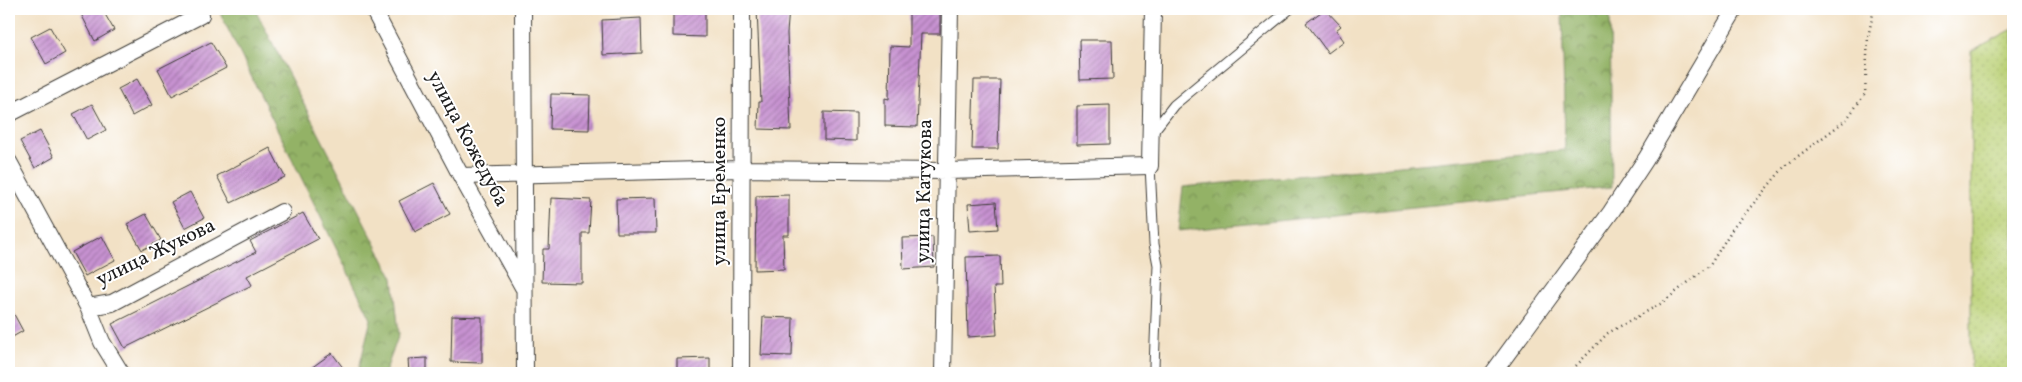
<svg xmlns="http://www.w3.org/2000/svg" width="2022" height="382" font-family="Vollkorn,serif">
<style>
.grass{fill:url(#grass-dots);stroke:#6b7648}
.forest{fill:url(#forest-crowns);stroke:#586741}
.building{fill:url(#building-hatch)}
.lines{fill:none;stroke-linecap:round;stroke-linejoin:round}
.service-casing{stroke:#3c3a35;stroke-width:11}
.minor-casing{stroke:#3c3a35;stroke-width:18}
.path{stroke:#3c3a35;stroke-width:2.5;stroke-dasharray:1 4;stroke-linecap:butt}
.service{stroke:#fff;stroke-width:9}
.minor{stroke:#fff;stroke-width:16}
.labels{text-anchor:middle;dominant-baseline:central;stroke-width:4;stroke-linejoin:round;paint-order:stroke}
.street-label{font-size:20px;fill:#1c1c1c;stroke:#fff}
</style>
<defs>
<pattern id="grass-dots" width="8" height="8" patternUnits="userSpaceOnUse" patternTransform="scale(1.25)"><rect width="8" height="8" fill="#bad074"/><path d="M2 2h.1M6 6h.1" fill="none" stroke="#9fb264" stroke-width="1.8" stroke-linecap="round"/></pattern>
<pattern id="forest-crowns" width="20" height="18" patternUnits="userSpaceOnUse" patternTransform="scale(1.25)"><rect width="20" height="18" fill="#93b266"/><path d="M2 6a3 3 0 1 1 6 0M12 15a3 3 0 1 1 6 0" fill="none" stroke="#779053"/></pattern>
<pattern id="building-hatch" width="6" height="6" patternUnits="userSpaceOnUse" patternTransform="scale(1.25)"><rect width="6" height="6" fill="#c792d1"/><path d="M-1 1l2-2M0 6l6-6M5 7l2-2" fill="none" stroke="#a176a9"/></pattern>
</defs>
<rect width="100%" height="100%" fill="#fff"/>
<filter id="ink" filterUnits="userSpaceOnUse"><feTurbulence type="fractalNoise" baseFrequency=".02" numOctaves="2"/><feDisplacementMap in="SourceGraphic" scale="10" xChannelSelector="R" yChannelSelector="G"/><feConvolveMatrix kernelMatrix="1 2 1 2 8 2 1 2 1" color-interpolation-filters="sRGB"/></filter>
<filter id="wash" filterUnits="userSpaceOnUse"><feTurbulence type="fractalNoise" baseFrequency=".0096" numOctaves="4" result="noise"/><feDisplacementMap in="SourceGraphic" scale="20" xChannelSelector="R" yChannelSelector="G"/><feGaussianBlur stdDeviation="1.12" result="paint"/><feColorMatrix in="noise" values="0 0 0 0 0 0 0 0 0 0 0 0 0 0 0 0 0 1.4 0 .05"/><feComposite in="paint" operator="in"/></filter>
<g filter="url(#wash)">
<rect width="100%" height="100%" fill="#f2e1c5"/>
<path class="grass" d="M2013 29V373H1971V51Z"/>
<path class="forest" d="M218 9H255L393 278 399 334 385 373H358L371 319Z
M1562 9H1610L1612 187 1178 231 1183 187 1565 150Z"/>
<g id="blocks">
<path class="building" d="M91 9H102L114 30 95 41 81 14Z
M673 9H705V37L673 36Z
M757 9H789L787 33 791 130 758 129 759 102H761Z
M909 9H940V34H921L917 127 885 126V98L889 99 890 46 909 47Z
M1325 9 1341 26 1336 30 1344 41 1328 53 1306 23Z
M641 18 642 53 603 55 602 20Z
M50 27 65 53 46 64 31 37Z
M1079 40H1112L1113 79 1080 80Z
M211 42 226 68 172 96 158 69Z
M137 79 152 105 132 116 118 89Z
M974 80H1000L998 149H972Z
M551 94 590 95 589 130 550 129Z
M92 104 106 130 87 140 73 114Z
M1110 105V144L1077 145V106Z
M824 112 856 113V141L824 140Z
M40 131 54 157 35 168 20 141Z
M270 148 285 177 231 203 217 176Z
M434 183 450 214 415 232 399 201Z
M190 192 204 218 185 228 171 202Z
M789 195V235H783L784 269 755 270 756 196Z
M551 198 591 200 589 233H582V283L542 282 543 249H549Z
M655 198 656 233H617L616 199Z
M996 202 998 229 970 231 968 204Z
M303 213 318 239 247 276 252 285 125 348 112 324 256 252 250 241Z
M146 214 161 240 142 250 127 224Z
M102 236 115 260 85 276 72 252Z
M933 237 934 267 903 269 902 238Z
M1000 256 1001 287H994L997 335 968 337 966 257Z
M9 305 23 331 9 339Z
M452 316 482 317V363L451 362Z
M763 317 793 318 792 356 761 355Z
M332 353 347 373H304Z
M427 358V373H409L408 359Z
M710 358V373H677V359Z"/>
</g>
</g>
<g filter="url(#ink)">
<use href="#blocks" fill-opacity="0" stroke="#3c3a35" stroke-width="1"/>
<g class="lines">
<defs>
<path id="service" d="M1152 133 1174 105 1290 9
M1150 166 1154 244 1158 265 1154 367 1157 373"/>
<path id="minor" d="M373 9 461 176 523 287
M523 9 525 373
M9 114 201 15
M9 162 88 307 112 303 282 212
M461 176 741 169 947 171 1150 166 1153 9
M88 307 102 342 121 373
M741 373 742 9
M943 373 950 9
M1493 373 1611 212 1646 159 1735 9"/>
</defs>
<use href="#service" class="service-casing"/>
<use href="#minor" class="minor-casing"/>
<path class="path" d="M1569 373 1608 333 1662 303 1710 265 1733 228 1785 166 1846 120 1865 94 1868 37 1874 9"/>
<use href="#service" class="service"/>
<use href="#minor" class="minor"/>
</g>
</g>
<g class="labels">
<g class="street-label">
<text transform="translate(467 139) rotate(62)">улица Кожедуба</text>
<text transform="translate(720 191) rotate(-90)">улица Еременко</text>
<text transform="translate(925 191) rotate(-89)">улица Катукова</text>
<text transform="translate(156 253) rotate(-26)">улица Жукова</text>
</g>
</g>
<rect width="2022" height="382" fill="none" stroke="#fff" stroke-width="30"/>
</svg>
